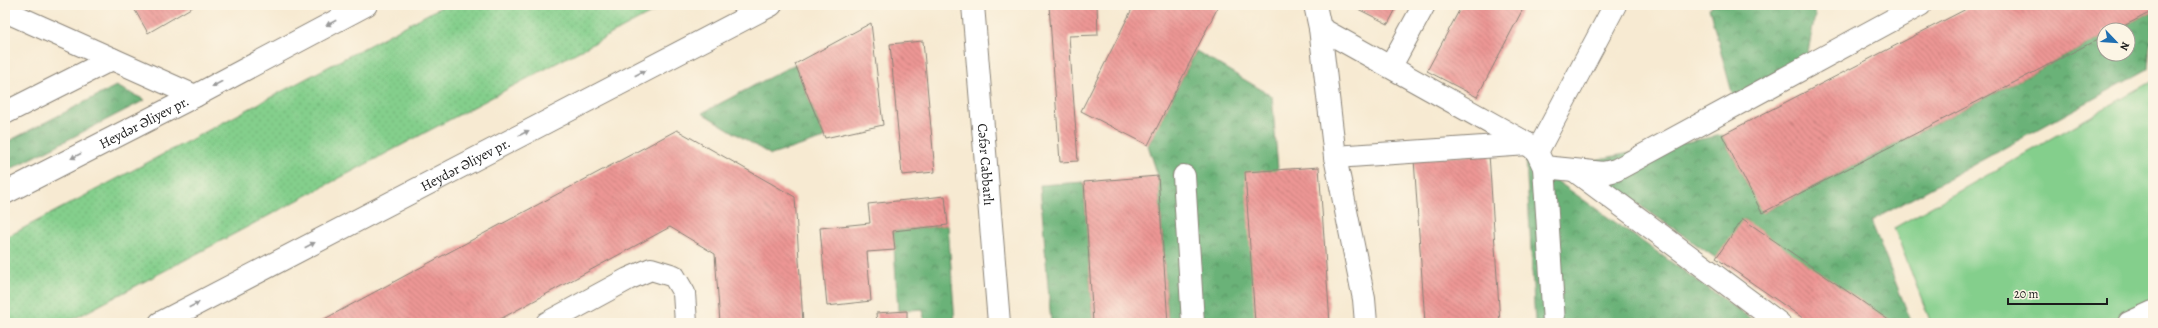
<svg xmlns="http://www.w3.org/2000/svg" width="2158" height="328" font-family="Alegreya,serif">
<style>
.grass{fill:#84cf8c;stroke:#507654}
.forest{fill:url(#forest-crowns);stroke:#44674a}
.park{fill:url(#park-dots);stroke:#507654}
.building{fill:url(#building-back-hatch)}
.lines{fill:none;stroke-linecap:round;stroke-linejoin:round}
.minor-casing{stroke:#8a8377;stroke-width:24}
.major-casing{stroke:#8a8377;stroke-width:24}
.minor{stroke:#fff;stroke-width:22}
.major{stroke:#fff;stroke-width:22}
.oneway{fill:#999}
.labels{text-anchor:middle;dominant-baseline:central;stroke-width:3.5;stroke-linejoin:round;paint-order:stroke}
.street-label{font-size:14px;fill:#1c1c1c;stroke:#fcf5e5}
</style>
<defs>
<pattern id="forest-crowns" width="20" height="18" patternUnits="userSpaceOnUse"><rect width="20" height="18" fill="#6bb278"/><path d="M2 6a3 3 0 1 1 6 0M12 15a3 3 0 1 1 6 0" fill="none" stroke="#579062"/></pattern>
<pattern id="park-dots" width="8" height="8" patternUnits="userSpaceOnUse"><rect width="8" height="8" fill="#84cf8c"/><path d="M2 2h.1M6 6h.1" fill="none" stroke="#71b178" stroke-width="1.8" stroke-linecap="round"/></pattern>
<pattern id="building-back-hatch" width="6" height="6" patternUnits="userSpaceOnUse"><rect width="6" height="6" fill="#ed9694"/><path d="M-1 5l2 2M0 0l6 6M5-1l2 2" fill="none" stroke="#bf7a78"/></pattern>
</defs>
<rect width="100%" height="100%" fill="#fcf5e5"/>
<filter id="ink" filterUnits="userSpaceOnUse"><feTurbulence type="fractalNoise" baseFrequency=".025" numOctaves="2"/><feDisplacementMap in="SourceGraphic" scale="8" xChannelSelector="R" yChannelSelector="G"/><feConvolveMatrix kernelMatrix="1 2 1 2 8 2 1 2 1" color-interpolation-filters="sRGB"/></filter>
<filter id="wash" filterUnits="userSpaceOnUse"><feTurbulence type="fractalNoise" baseFrequency=".012" numOctaves="4" result="noise"/><feDisplacementMap in="SourceGraphic" scale="16" xChannelSelector="R" yChannelSelector="G"/><feGaussianBlur stdDeviation="0.9" result="paint"/><feColorMatrix in="noise" values="0 0 0 0 0 0 0 0 0 0 0 0 0 0 0 0 0 1.4 0 .05"/><feComposite in="paint" operator="in"/></filter>
<g filter="url(#wash)">
<rect width="100%" height="100%" fill="#f7ead2"/>
<path class="grass" d="M2153 81V323H1931L1894 228Z"/>
<path class="forest" d="M1714 5H1817L1807 57 1735 104 1709 8Z
M2153 11 2148 69 1871 221 1911 321 1893 323 1716 258 1579 163 1722 135 1763 213 2104 36V54H2128V30H2116Z
M1196 51 1272 96 1278 170 1255 323H1168L1158 176 1148 145Z
M795 64 825 138 771 155 702 113Z
M116 86 145 100 5 172V143Z
M1526 159 1757 323H1535Z
M1084 182 1093 323H1051L1040 185Z
M948 225 955 323H924L923 309 898 311 893 231Z"/>
<path class="park" d="M445 5H666L66 323H5V238Z"/>
<g id="blocks">
<path class="building" d="M132 5H196L148 33Z
M1049 5H1097L1098 35 1069 36 1078 161 1060 162Z
M1134 5H1219L1148 145 1081 111Z
M1350 5H1398L1388 24Z
M1462 5H1525L1477 97 1427 71Z
M1974 5H2153V11L2116 30H2104V36L1762 213 1722 135Z
M871 23 883 125 825 138 795 64Z
M923 41 935 172 902 175 890 44Z
M677 130 795 197 803 323H720L715 254 670 227 493 323H317Z
M1489 154 1500 323H1425L1414 159Z
M1319 167 1330 323H1255L1245 172Z
M1158 176 1168 323H1093L1084 182Z
M945 196 948 225 893 231 895 250 867 252 871 301 827 306 820 228 870 223 868 204Z
M1743 219 1893 323H1810L1716 258Z
M907 311V323H877L876 313Z"/>
</g>
</g>
<g filter="url(#ink)">
<use href="#blocks" fill-opacity="0" stroke="#8a8377" stroke-width="1"/>
<g class="lines">
<defs>
<g id="minor">
<path id="s1" d="M973 5 999 323"/>
<path d="M1315 5 1320 28 1335 157 1364 299 1366 323"/>
<path d="M5 11 195 96"/>
<path d="M1320 28 1528 144 1537 152 1544 167 1554 323"/>
<path d="M1391 66 1424 5"/>
<path d="M5 113 112 59"/>
<path d="M1537 152 1615 5"/>
<path d="M1335 157 1528 144"/>
<path d="M1544 167 1604 173 1616 170 1920 5"/>
<path d="M1575 171 1779 323"/>
<path d="M1184 176 1193 323"/>
<path d="M547 323 628 279 651 269 674 276 684 293 686 323"/>
<path d="M2129 323 2153 312"/>
</g>
<g id="major">
<path id="s2" d="M5 193 195 96 366 5"/>
<path id="s3" d="M160 323 771 5"/>
</g>
</defs>
<use href="#minor" class="minor-casing"/>
<use href="#major" class="major-casing"/>
<use href="#minor" class="minor"/>
<use href="#major" class="major"/>
</g>
<defs><path id="oneway-solid" d="M-6-.8H1V-3.2L6.5 0L1 3.2V.8H-6Z"/></defs>
<g class="oneway">
<use href="#oneway-solid" transform="translate(331 23) rotate(152)"/>
<use href="#oneway-solid" transform="translate(640 73) rotate(-27)"/>
<use href="#oneway-solid" transform="translate(217 84) rotate(152)"/>
<use href="#oneway-solid" transform="translate(524 133) rotate(-27)"/>
<use href="#oneway-solid" transform="translate(76 156) rotate(153)"/>
<use href="#oneway-solid" transform="translate(310 245) rotate(-27)"/>
<use href="#oneway-solid" transform="translate(194 305) rotate(-27)"/>
</g>
</g>
<g class="labels">
<g class="street-label">
<text stroke="none"><textPath href="#s2" startOffset="156">Heydər Əliyev pr.</textPath></text>
<text stroke="none"><textPath href="#s3" startOffset="344">Heydər Əliyev pr.</textPath></text>
<text stroke="none"><textPath href="#s1" startOffset="160">Cəfər Cabbarlı</textPath></text>
</g>
</g>
<rect width="2158" height="328" fill="none" stroke="#fcf5e5" stroke-width="20"/>
<g transform="translate(2116 42) rotate(115)"><circle r="19" fill="#fcf5e5" stroke="#a29e95"/>
<path d="M0-3L7 15L0 10L-7 15Z" fill="#1f6fb2"/>
<text y="-6" font-size="11" font-weight="bold" text-anchor="middle" fill="#1c1c1c">N</text>
</g>
<path d="M2008 298v6h99v-6" fill="none" stroke="#1c1c1c" stroke-width="2"/>
<text x="2014" y="298" font-size="12" fill="#1c1c1c" stroke="#fcf5e5" stroke-width="3" paint-order="stroke">20 m</text>
</svg>
